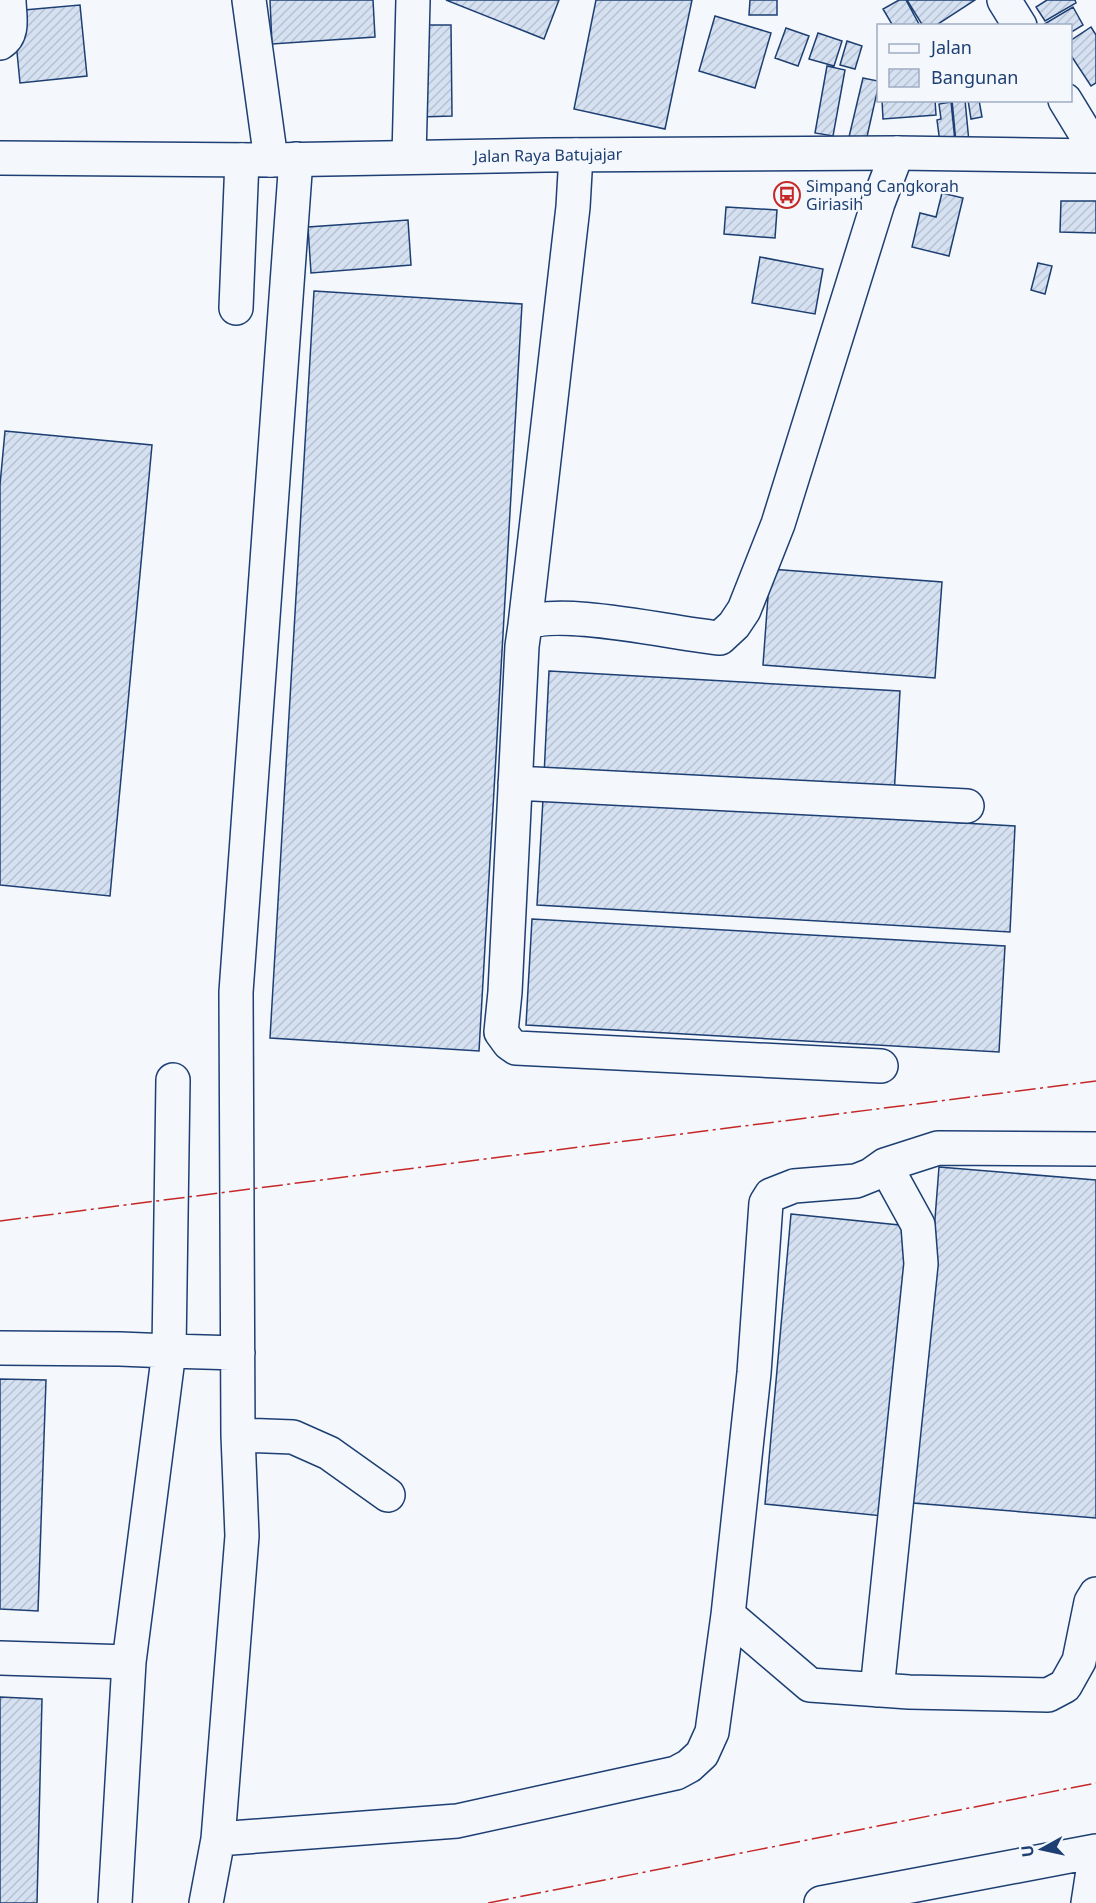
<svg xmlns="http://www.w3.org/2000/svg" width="1096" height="1903" font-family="'Noto Sans',sans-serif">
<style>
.building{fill:url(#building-hatch);stroke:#1d3f73;stroke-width:1.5}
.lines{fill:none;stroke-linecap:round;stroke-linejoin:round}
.minor-casing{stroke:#1d3f73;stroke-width:36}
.major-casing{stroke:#1d3f73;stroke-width:36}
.highway-casing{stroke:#1d3f73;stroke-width:36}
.minor{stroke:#f4f7fb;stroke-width:33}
.major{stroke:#f4f7fb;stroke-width:33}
.highway{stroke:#f4f7fb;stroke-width:33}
.power{stroke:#c62828;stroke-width:1.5;stroke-dasharray:21 4.5 3 4.5;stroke-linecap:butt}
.labels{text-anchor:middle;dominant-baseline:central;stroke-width:4.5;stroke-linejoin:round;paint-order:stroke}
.street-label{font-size:16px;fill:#1d3f73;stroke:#f4f7fb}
.poi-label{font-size:16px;fill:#1d3f73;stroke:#f4f7fb;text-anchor:start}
</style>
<defs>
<pattern id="building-hatch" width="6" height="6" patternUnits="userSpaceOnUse" patternTransform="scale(1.5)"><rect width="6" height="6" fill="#d5e0f0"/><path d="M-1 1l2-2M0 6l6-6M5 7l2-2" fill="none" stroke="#b6c1d1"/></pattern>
</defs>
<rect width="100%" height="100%" fill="#f4f7fb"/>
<path class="building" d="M270 0H373L375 37 272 44Z
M446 0H559L544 39Z
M596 0H692L665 129 574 109Z
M750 0H777V15H749Z
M899 0H906L920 26H893L883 9Z
M907 0H975L935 26H923Z
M1047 0H1075L1076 3 1045 21 1036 7Z
M80 5 87 76 20 83 13 11Z
M1073 7 1083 25 1070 33V26H1041Z
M715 16 771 33 755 88 699 71Z
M419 25H451L452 116 419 117Z
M1091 27 1096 35V83L1091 86 1070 54V41Z
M786 28 809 36 798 66 775 58Z
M818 33 842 41 834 66 809 59Z
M847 41 862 46 855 69 840 65Z
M827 66 845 70 833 136 815 133Z
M863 78 878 81V88L866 141 849 137Z
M882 100H935L936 115 883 119Z
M952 100H965L969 142 956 143Z
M968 100H979L982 117 971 119Z
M951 102 955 141 940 143 937 120 941 119 939 104Z
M942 193 963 198 949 256 912 247 920 213 936 217Z
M1061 201H1096V233L1060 232Z
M726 207 777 210 775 238 724 234Z
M408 220 411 265 311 273 308 227Z
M760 257 823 269 815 314 752 303Z
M1038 263 1052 266 1045 294 1031 290Z
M314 291 522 304 479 1051 270 1038Z
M5 431 152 445 110 896 0 885V485Z
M770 569 942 582 935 678 763 665Z
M549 671 900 691 894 796 544 776Z
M543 799 1015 826 1010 932 537 905Z
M532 919 1005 946 999 1052 526 1025Z
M939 1167 1096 1180V1518L913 1503Z
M791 1214 909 1226 883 1516 765 1504Z
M0 1379 46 1380 38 1611 0 1609Z
M0 1697 42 1699 37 1903H0Z"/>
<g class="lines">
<defs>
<path id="minor" d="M249 0 271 160
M0 43C15 34 9 15 9 0
M409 157 413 0
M236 308 242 160
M525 625 573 207 576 155
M515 783 967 806
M881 1066 516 1048 509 1043 501 1032 505 992 522 646 525 625C552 605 681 635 720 638L734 625 744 610 778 524 878 203 897 153
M173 1080 169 1351 238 1353
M0 1348 120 1349 169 1351 129 1662 115 1903
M238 1435 293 1437 329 1453 388 1495
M728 1615 810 1685 909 1692 1048 1695 1065 1686 1079 1661 1091 1602 1096 1594
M0 1658 129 1662
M877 1690 921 1264 918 1225 885 1165
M218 1839 457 1821 676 1773 689 1766 702 1754 712 1732 728 1615 754 1373 766 1203 771 1195 794 1186 856 1181 871 1175 885 1165 938 1148 1096 1149
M206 1903 218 1839 242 1536 238 1435 236 992 296 159
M821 1903 1096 1851 1088 1903"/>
<path id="major" d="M1004 0 1020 26
M1065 100 1096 151"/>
<path id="highway" d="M0 158 271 160 547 155 897 153 1096 156"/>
</defs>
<use href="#minor" class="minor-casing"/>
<use href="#major" class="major-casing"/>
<use href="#highway" class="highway-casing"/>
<use href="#minor" class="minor"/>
<use href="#major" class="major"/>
<use href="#highway" class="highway"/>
<path class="power" d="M0 1221 1096 1081
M488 1903 1096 1783"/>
</g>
<defs>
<symbol id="bus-ring" viewBox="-11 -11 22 22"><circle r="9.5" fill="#f4f7fb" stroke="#c62828" stroke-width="1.5"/><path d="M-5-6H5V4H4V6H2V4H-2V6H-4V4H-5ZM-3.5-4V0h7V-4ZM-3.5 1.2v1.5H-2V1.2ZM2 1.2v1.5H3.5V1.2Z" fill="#c62828"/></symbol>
</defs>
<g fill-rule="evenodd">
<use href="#bus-ring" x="772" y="180" width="30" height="30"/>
</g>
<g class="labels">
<g class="street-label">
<text transform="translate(548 155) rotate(-1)">Jalan Raya Batujajar</text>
</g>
<g class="poi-label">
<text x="806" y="186">Simpang Cangkorah<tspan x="806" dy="18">Giriasih</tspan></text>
</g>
</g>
<rect x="877" y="24" width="195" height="78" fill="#f4f7fb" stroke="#9eadc5" stroke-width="1.5"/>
<rect x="889" y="44" width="30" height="9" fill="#f4f7fb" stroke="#9eadc5" stroke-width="1.5"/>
<text x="931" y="54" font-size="18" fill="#1d3f73">Jalan</text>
<rect x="889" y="69" width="30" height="18" fill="url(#building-hatch)" stroke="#9eadc5" stroke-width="1.5"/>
<text x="931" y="84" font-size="18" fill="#1d3f73">Bangunan</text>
<g transform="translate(1042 1849) rotate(262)" stroke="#f4f7fb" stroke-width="4.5" paint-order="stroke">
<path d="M0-4.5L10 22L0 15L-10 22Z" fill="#1d3f73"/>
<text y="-9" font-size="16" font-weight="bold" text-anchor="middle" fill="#1d3f73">U</text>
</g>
</svg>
